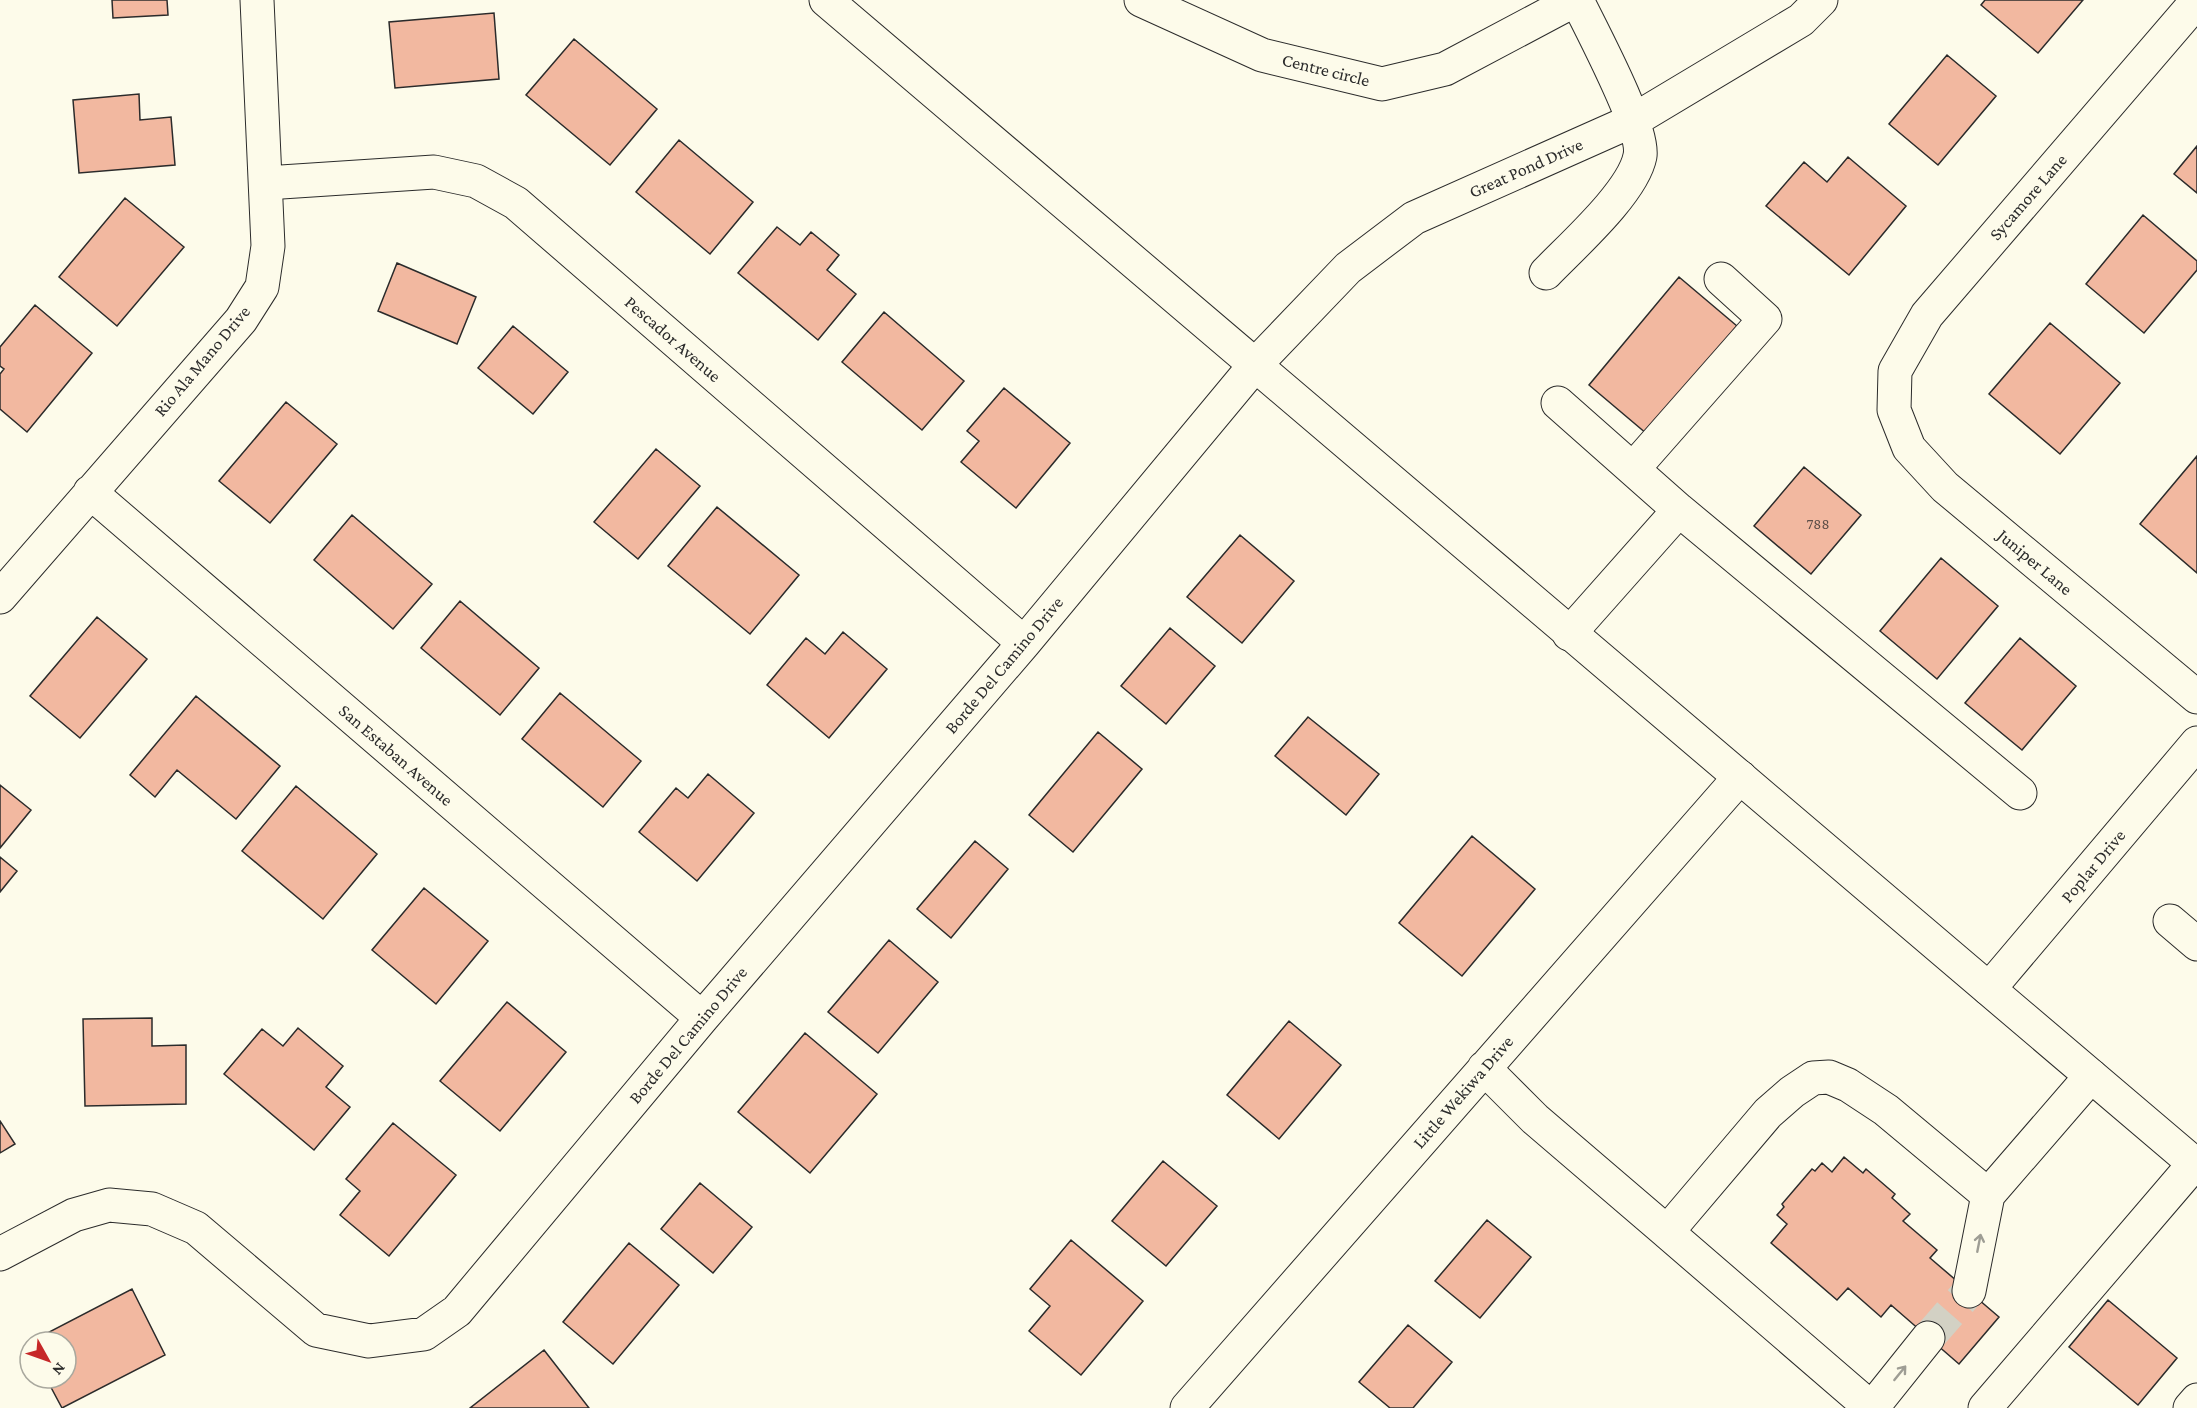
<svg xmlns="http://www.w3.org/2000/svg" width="2197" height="1408" font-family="'Crimson Pro',serif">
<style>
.building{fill:#f2b8a0;stroke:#2b2b2b;stroke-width:1.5}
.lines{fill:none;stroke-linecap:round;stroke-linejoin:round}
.minor-tunnel{stroke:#d3d1c4;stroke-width:33;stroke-dasharray:33 16;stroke-linecap:butt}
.minor-casing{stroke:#2b2b2b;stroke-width:35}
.major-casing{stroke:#2b2b2b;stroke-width:35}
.minor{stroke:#fdfbea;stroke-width:33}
.major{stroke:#fdfbea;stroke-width:33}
.oneway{stroke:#9e9d94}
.labels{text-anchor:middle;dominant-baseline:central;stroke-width:4.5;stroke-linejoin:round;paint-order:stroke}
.number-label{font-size:15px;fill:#5d4e48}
.street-label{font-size:18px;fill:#2b2b2b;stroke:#fdfbea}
</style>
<rect width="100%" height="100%" fill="#fdfbea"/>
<path class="building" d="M112 0H167L168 15 113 18Z
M1985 0H2083L2038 53 1981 5Z
M494 13 499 79 395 88 389 22Z
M574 39 657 109 610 165 526 95Z
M1947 55 1996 96 1938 165 1889 124Z
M139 94 140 120 171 117 175 165 79 173 73 100Z
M679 140 753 202 710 254 636 192Z
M2197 146V193L2174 174Z
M1848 157 1906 206 1849 275 1766 206 1804 162 1827 182Z
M125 198 184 247 117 326 59 277Z
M2143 215 2197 261V270L2144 333 2086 284Z
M777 227 800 245 811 232 839 255 827 270 856 294 818 340 738 273Z
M397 263 476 297 457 344 378 311Z
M1679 277 1737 326 1647 434 1589 385Z
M35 305 92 353 27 432 0 409V374L4 369 0 366V347Z
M884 312 964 381 922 430 842 362Z
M2050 323 2120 383 2060 454 1989 394Z
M513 326 568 372 533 414 478 368Z
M1004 388 1070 443 1016 508 961 462 979 441 967 431Z
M286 402 337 444 270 523 219 481Z
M656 449 700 486 638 559 594 522Z
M2197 456V573L2140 524Z
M1804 467 1861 515 1811 574 1754 526Z
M717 507 799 575 750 634 668 566Z
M352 515 432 584 393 629 314 560Z
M1240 535 1294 581 1242 643 1187 597Z
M1941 558 1998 606 1937 679 1880 631Z
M460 601 539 668 500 715 421 648Z
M97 617 147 659 80 738 30 696Z
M1170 628 1215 666 1166 724 1121 686Z
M843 632 887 669 829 738 767 685 806 638 825 654Z
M2020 638 2076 686 2022 750 1965 703Z
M560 693 641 761 603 807 522 739Z
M196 696 280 766 236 819 177 770 155 797 130 775Z
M1308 717 1379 774 1346 815 1275 756Z
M1098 732 1142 769 1073 852 1029 815Z
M708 774 754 813 697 881 639 832 676 788 688 798Z
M0 785 31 810 0 848Z
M296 786 377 854 323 919 242 851Z
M1472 836 1535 889 1462 976 1399 923Z
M975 841 1008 869 951 938 917 909Z
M0 857 17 871 0 892Z
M424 888 488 941 436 1004 372 950Z
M889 940 938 982 878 1053 828 1012Z
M507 1002 566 1052 500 1131 440 1081Z
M152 1018V1046L186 1045V1104L85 1106 83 1019Z
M1289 1021 1341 1065 1279 1139 1227 1095Z
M298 1028 343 1066 326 1087 350 1107 314 1150 224 1074 262 1029 283 1046Z
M805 1033 877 1094 810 1173 738 1112Z
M0 1121 15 1144 0 1153Z
M393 1123 456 1175 389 1256 340 1215 360 1191 346 1179Z
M1844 1157 1863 1173 1866 1169 1895 1194 1892 1198 1910 1214 1903 1221 1937 1250 1930 1258 1999 1317 1959 1364 1891 1305 1881 1317 1848 1288 1837 1300 1771 1243 1787 1224 1777 1215 1784 1207 1782 1204 1812 1169 1815 1171 1822 1163 1832 1172Z
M1163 1161 1217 1206 1166 1266 1112 1221Z
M700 1183 752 1227 713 1273 661 1229Z
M1487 1220 1531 1257 1480 1318 1435 1281Z
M1071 1240 1143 1301 1081 1375 1029 1331 1050 1306 1030 1289Z
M629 1243 679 1285 613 1364 563 1322Z
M132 1289 165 1355 62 1408 46 1378H66V1342H30V1347L28 1343Z
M2108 1300 2177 1358 2138 1405 2069 1347Z
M1408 1325 1452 1362 1413 1408H1390L1359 1382Z
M544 1350 589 1408H470Z"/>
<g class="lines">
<path class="minor-tunnel" d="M1928 1338 1969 1291"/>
<defs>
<path id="minor" d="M1141 0 1262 55 1382 84 1445 69 1575 0
M2197 1 1927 315 1895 371 1894 410 1909 448 1945 487 2197 697
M266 183 434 172 476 181 516 203 1024 643
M1546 273C1573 245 1633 192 1640 156 1645 129 1591 29 1577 0
M1558 403 1679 510 1569 634
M1633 469 1765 319 1721 279
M90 492 702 1018
M1679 510 2020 793
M0 597 241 320 262 287 268 246 257 0
M2170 921 2197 944
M1989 989 2197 743
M1484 1068 1535 1119 1667 1232 1768 1113 1792 1092 1813 1078 1829 1077 1848 1085 1886 1110 1988 1195 2091 1076
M1667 1232 1871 1408
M0 1254 74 1215 109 1205 152 1209 196 1228 316 1330 369 1341 424 1334 457 1311 702 1018 1024 643 1255 365 1348 268 1414 218 1634 120 1801 20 1821 0
M1969 1291 1988 1195
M1187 1408 1740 777
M1872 1408 1928 1338
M1985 1408 2194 1164
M2190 1408 2197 1400"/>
<path id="major" d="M826 0 2197 1166"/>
</defs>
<use href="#minor" class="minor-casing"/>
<use href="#major" class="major-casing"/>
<use href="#minor" class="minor"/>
<use href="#major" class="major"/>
</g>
<defs><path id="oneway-shaft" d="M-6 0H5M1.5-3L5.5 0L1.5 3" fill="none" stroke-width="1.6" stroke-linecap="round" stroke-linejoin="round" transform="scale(1.5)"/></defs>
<g class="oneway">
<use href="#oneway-shaft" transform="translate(1979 1243) rotate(-79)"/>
<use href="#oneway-shaft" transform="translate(1900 1373) rotate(-51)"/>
</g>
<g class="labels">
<g class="number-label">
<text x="1818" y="524">788</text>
</g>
<g class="street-label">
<text transform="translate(1326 70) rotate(14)">Centre circle</text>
<text transform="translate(1526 168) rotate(-24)">Great Pond Drive</text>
<text transform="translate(2028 197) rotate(-49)">Sycamore Lane</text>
<text transform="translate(673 339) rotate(41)">Pescador Avenue</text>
<text transform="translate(202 361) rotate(-50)">Rio Ala Mano Drive</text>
<text transform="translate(2035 562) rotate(40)">Juniper Lane</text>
<text transform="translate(1004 665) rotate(-50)">Borde Del Camino Drive</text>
<text transform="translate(396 755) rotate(41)">San Estaban Avenue</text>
<text transform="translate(2093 866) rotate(-50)">Poplar Drive</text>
<text transform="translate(688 1035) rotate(-50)">Borde Del Camino Drive</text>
<text transform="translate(1463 1092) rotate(-49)">Little Wekiwa Drive</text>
</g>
</g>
<g transform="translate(48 1360) rotate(130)"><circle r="28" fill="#fdfbea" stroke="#a9a89e" stroke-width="1.5"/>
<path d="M0-4.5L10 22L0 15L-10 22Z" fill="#c62828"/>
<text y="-9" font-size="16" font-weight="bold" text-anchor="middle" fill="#2b2b2b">N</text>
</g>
</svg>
